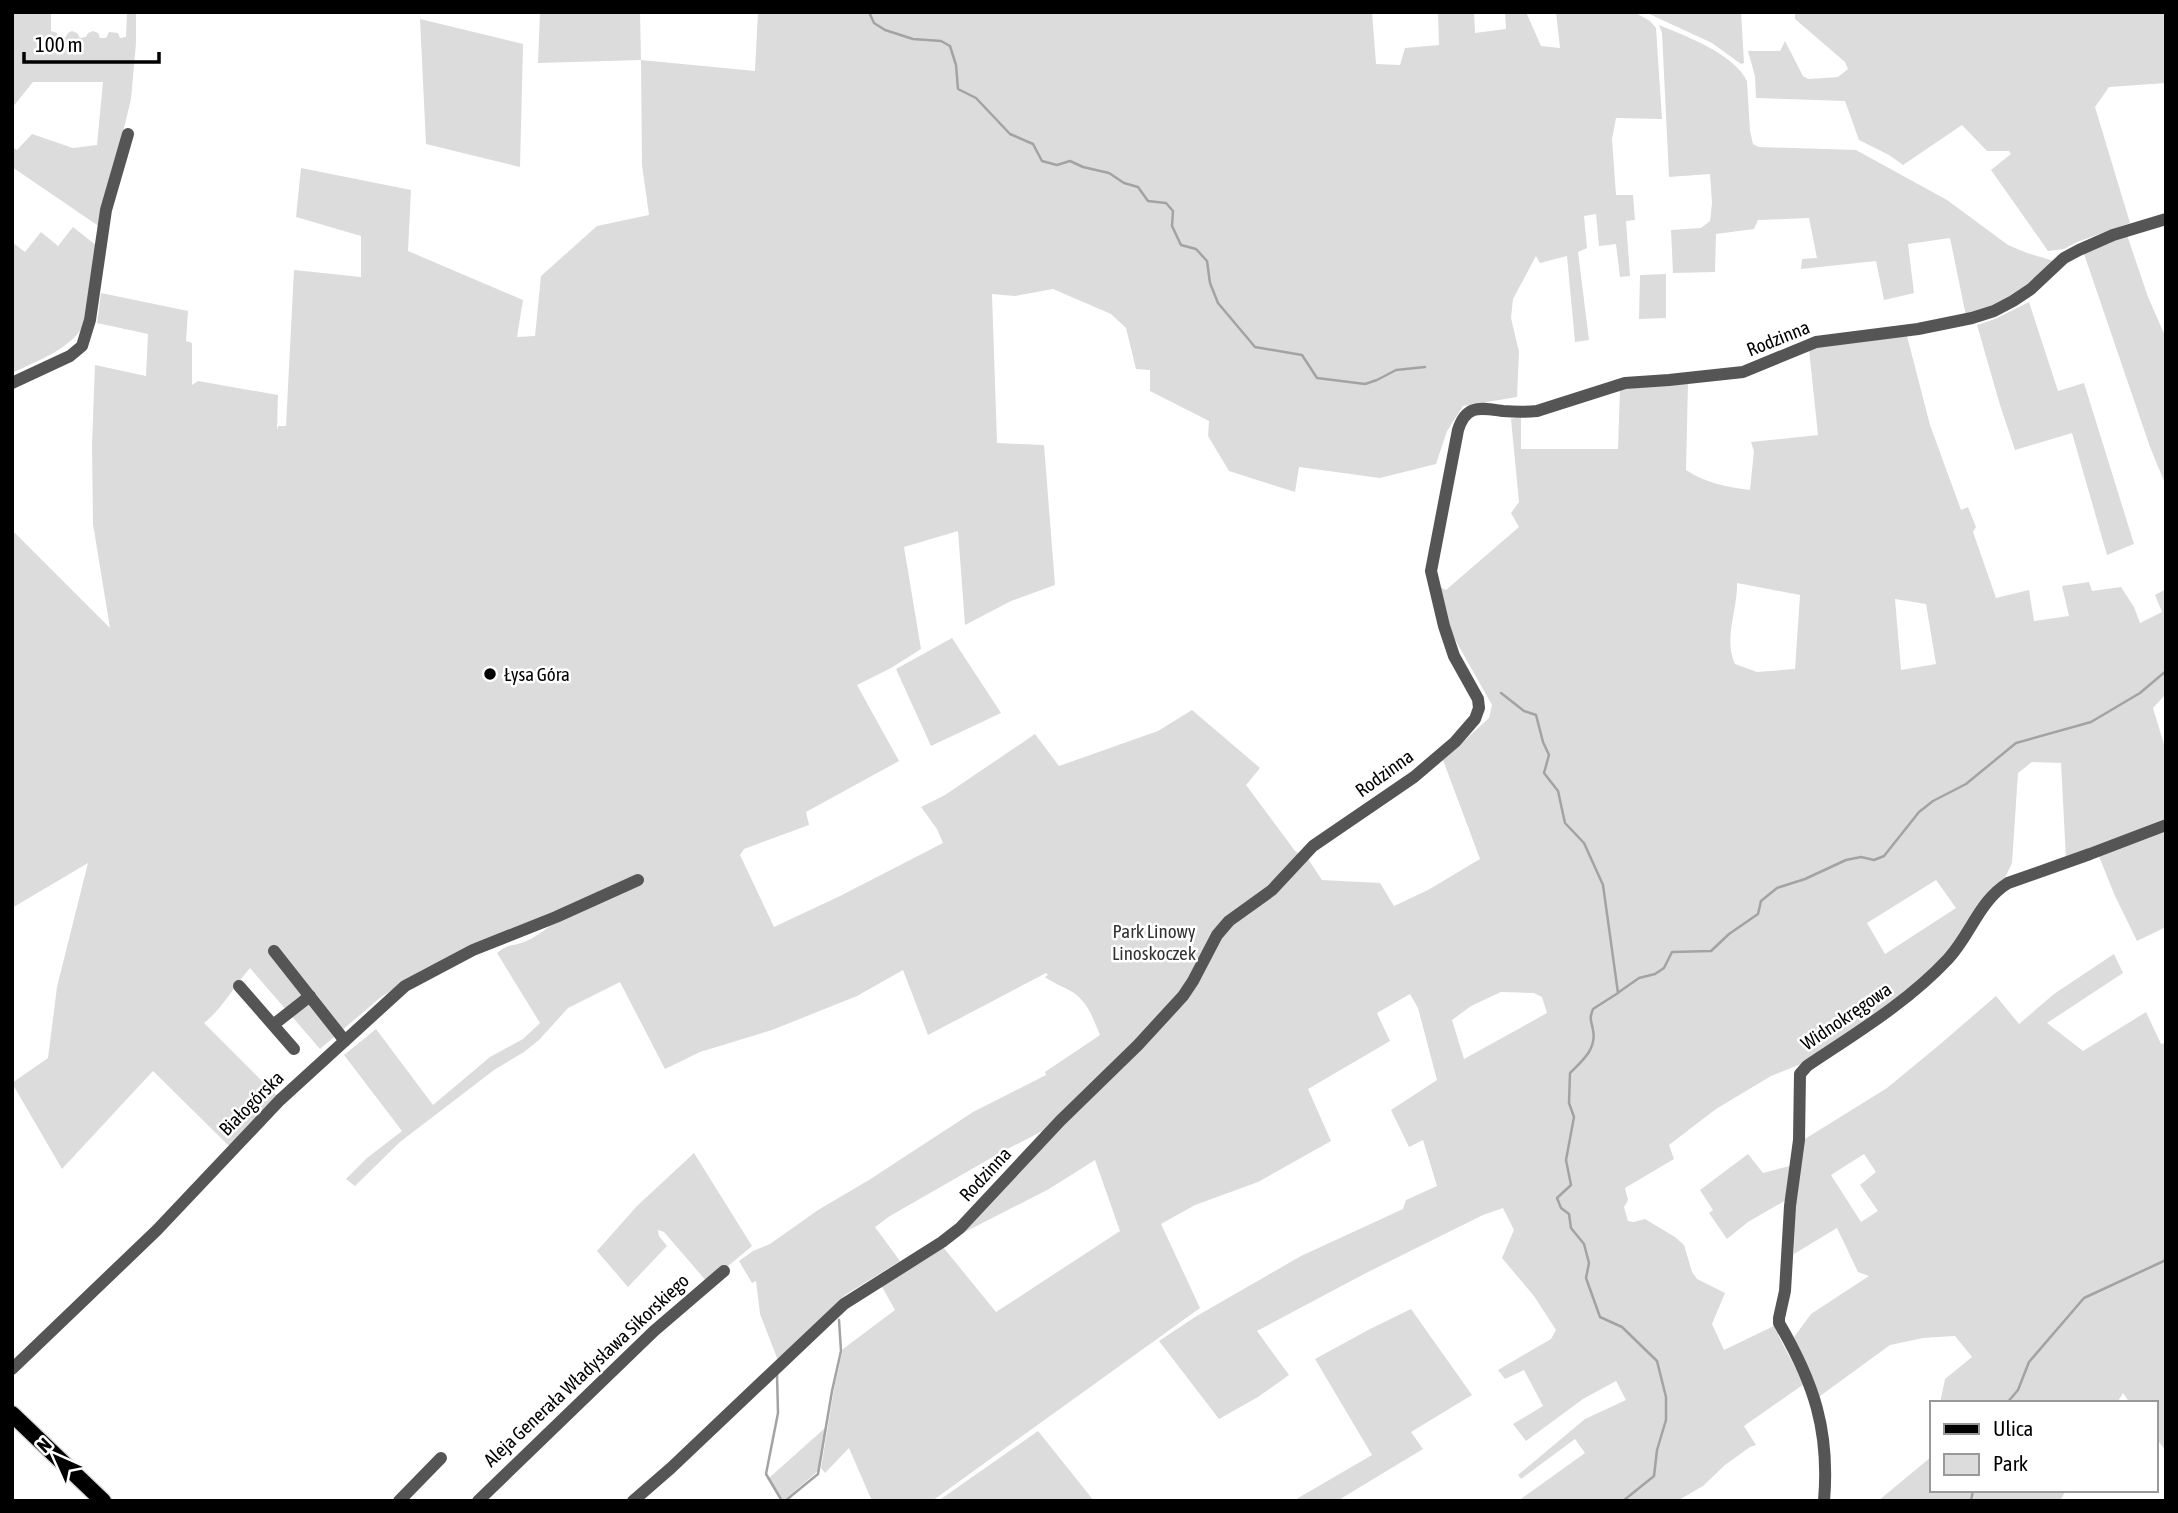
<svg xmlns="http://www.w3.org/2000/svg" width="2178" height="1513" font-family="'Asap Condensed',sans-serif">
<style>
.green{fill:#dcdcdc;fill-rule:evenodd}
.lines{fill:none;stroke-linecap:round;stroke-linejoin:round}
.stream{stroke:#a3a3a3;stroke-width:2.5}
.major-casing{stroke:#dbdbdb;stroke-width:19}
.minor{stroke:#555;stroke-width:12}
.major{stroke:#000;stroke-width:16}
.poi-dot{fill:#000;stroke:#fff;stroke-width:2.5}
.labels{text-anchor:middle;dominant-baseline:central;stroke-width:5;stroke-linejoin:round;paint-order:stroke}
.street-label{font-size:19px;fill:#000;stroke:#fff}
.poi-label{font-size:19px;fill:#000;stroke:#fff;text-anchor:start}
.park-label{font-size:19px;fill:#333;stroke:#fff}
</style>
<rect width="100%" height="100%" fill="#fff"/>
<path class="green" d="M12 12H51V31L57 33 59 38H65L68 33 72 31 77 33 80 38 86 37 88 33 93 31 98 33 100 38H106L109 32 118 33 120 38 126 37 127 12H136V43L131 99 100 227 12 167V147L17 150 32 134 73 148 97 145 103 82H33L12 108Z
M540 12H640L641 60 755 71 758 12H1372L1376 64 1400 65 1405 48 1439 45 1438 12H1474L1475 33 1506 29 1505 12H1526L1541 46 1560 48 1556 12H1634L1650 21 1656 28 1662 119 1616 118 1612 139 1616 195H1633L1635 220 1626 221 1630 276 1620 277 1616 244 1599 246 1596 214 1584 216 1587 248 1578 252 1589 340 1575 342 1567 256 1540 263 1536 256 1513 299 1511 318 1519 352 1517 397 1463 406 1447 431 1436 464 1380 478 1299 467 1295 492 1229 471 1208 436 1209 421 1150 391V370L1136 369 1126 328 1111 314 1053 289 1015 296 992 294 997 443 1044 445 1055 585 1011 601 965 625 958 531 904 547 921 649 891 668 857 685 899 761 806 812 809 825 744 849 740 855 774 927 840 896 943 843 937 829 921 807 945 795 1035 734 1059 766 1158 731 1192 710 1260 768 1246 785 1295 851 1308 859 1322 880 1380 883 1394 906 1428 890 1480 859 1443 760 1489 718 1492 705 1448 627 1440 587 1446 590 1519 527 1511 513 1519 502 1511 419 1521 416V449H1618L1620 389 1688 383 1686 470C1706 483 1726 487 1750 490L1754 451 1751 442 1818 435 1809 349 1826 345 1907 336 1930 425 1961 510 1968 507 1976 527 1973 532 1996 598 2029 590 2034 621 2069 616 2062 586 2089 582 2092 591 2121 587 2134 607 2140 623 2162 612 2155 595 2166 589V694L2153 708 2166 751V818L2066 859 2061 763 2032 762 2018 773 2012 863 2001 886 1936 970 1816 1058 1771 1076 1716 1109 1669 1145 1674 1159 1625 1188 1628 1200 1624 1207 1628 1221 1633 1222 1645 1219 1675 1237 1684 1245 1692 1272 1697 1279 1725 1293 1712 1324 1724 1350 1778 1324V1335L1804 1384 1744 1426 1756 1445 1750 1447 1725 1465 1703 1486 1677 1501H1518L1585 1453 1575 1439 1521 1479 1518 1475 1585 1419 1626 1400 1616 1381 1583 1399 1526 1441 1513 1424 1543 1406 1524 1370 1505 1379 1498 1370 1551 1339 1556 1330 1534 1296 1502 1258 1514 1230 1503 1208 1483 1215 1368 1272 1257 1331 1289 1375 1258 1397 1219 1419 1159 1341 1195 1317 1301 1256 1403 1209 1406 1200 1437 1186 1423 1140 1409 1147 1391 1110 1437 1080 1418 1008 1410 994 1377 1013 1390 1041 1308 1089 1331 1141 1258 1182 1195 1205 1161 1224 1200 1308 932 1501H872L849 1448 825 1473 821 1468 834 1389 843 1349 895 1310 881 1285 943 1247 996 1312 1120 1231 1095 1160 1049 1189 961 1234 1048 1128 998 1154 890 1216 875 1227 900 1261 845 1295 779 1363 760 1314 756 1281 752 1283 739 1261 753 1251 770 1244 818 1210 869 1180 973 1112 1046 1075 1045 1072 1100 1035C1093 1019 1089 1004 1074 993 1065 987 1054 984 1045 977L1048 975 1046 973 928 1035 903 970 857 996 772 1030 700 1052 665 1069 620 982 568 1008 539 1040 524 1052 494 1070 400 1142 355 1186 346 1179 367 1158 402 1131 344 1055 376 1029 433 1105 490 1057 523 1039 540 1023 497 953C509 943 511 947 524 942 534 938 542 932 550 926L423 970 381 997 320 1049 250 968C233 987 224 1007 204 1023L278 1097 230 1147 153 1071 62 1169 12 1083 48 1058 57 987 88 863 12 908V530L110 628 93 524 92 445 95 365 146 376 148 334 97 323 101 293 188 311 186 341 192 343V385L198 381 278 395 277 431 278 426H286L294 270 361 277V236L296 217 301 168 411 190 408 251 523 300 517 337 535 336 541 276 597 226 649 215 642 165 641 60 538 63ZM1737 583 1800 595 1795 669 1757 672 1735 664C1723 640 1738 608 1737 583ZM1895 599 1926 604 1936 664 1901 670ZM1936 880 1956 908 1885 954 1867 923ZM1501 992 1534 993 1542 997 1547 1013 1464 1059 1452 1020 1471 1006Z
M1645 12H1741L1744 63 1741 64 1712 43Z
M1795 12H2166V83L2109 87 2095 107 2130 223 2077 242 2064 249 2048 251 1991 170 2011 154 2009 151H1987L1962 125 1903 165 1889 155 1859 140 1845 101 1756 98 1755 76 1748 51H1780L1785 41 1803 76 1808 79 1838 77 1848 69 1845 62 1795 19Z
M420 19 523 44 520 167 426 144Z
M1659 25C1686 36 1734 54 1747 81L1750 131 1753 144 1759 147 1856 150 1947 200 2008 245 2027 253 2054 261C2028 286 2002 305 1966 316L1950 238 1908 244 1914 293 1884 300 1876 261 1801 269 1802 259 1817 258 1809 218 1758 220 1754 229 1716 234 1715 272 1673 273 1671 230 1701 228 1710 221 1712 203 1710 174 1669 177 1662 33Z
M73 227 97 246C95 264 93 307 86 321 74 348 37 361 12 373V242L25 252 41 232 58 246Z
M2127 235 2148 297 2166 338V486L2150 447 2083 251Z
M1666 274V318L1639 319 1640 275Z
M2029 302 2058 391 2084 383 2134 544 2107 555 2072 433 2015 450 2000 405 1977 325 1995 319Z
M952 638 1001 713 931 746 896 669Z
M2166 828V927L2137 941 2115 896 2098 854Z
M2114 954 2123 973 2047 1023 2083 1051 2146 1012 2161 1044 2165 1043 2166 1045V1451L2155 1437V1403H2130L2123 1393 2117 1403H1940L1945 1379 1972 1357 1955 1336 1923 1338 1890 1345 1816 1399 1794 1337 1811 1314 1869 1276 1858 1272 1837 1228 1794 1254 1795 1195 1748 1222 1727 1239 1709 1213 1713 1210 1700 1190 1748 1154 1763 1173 1801 1163 1800 1142 1887 1088 1938 1046 1996 996 2019 1024 2054 994ZM1864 1154 1876 1172 1860 1185 1878 1211 1861 1222 1831 1175Z
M694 1153 752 1246 708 1283 664 1232 658 1230 659 1236 667 1246 628 1287 597 1251 637 1206Z
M1411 1309 1472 1395 1411 1432 1423 1449 1337 1501H1293L1372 1455 1315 1359 1370 1329Z
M825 1428 818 1471 783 1501 769 1478Z
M1038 1431 1094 1501H938Z
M1931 1457V1490H2066L2060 1501H1878Z"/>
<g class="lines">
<path class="stream" d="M869 12 874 23 885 30 913 39 941 41 950 46 956 65 958 89 976 98 1010 134 1033 144 1042 161 1057 165 1070 161 1083 167 1109 173 1124 183 1138 187 1148 201 1166 203 1173 211 1172 226 1181 245 1196 249 1207 261 1210 283 1218 303 1255 347 1302 355 1317 378 1365 384 1377 380 1396 370 1425 367
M1501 693 1524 711 1536 715 1543 742 1549 755 1544 773 1558 791 1565 823 1584 843 1603 885 1618 993 1593 1009C1589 1020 1591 1019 1593 1030 1597 1049 1582 1061 1570 1073L1569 1103 1574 1117 1566 1160 1571 1185 1557 1198 1561 1208 1569 1214 1571 1228 1584 1244 1589 1263 1586 1278 1600 1317 1622 1327 1657 1361 1666 1397V1420L1657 1450 1654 1476 1623 1501
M1619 992 1639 978 1655 974 1664 968 1672 952 1711 951 1729 934 1758 914 1761 901 1777 888 1805 879 1846 860 1861 857 1874 860 1884 856 1919 812 1933 801 1966 784 2016 743 2091 722 2140 693 2166 671
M777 1374 778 1413 766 1474 782 1501
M2007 1403 2018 1390 2029 1362 2084 1298 2166 1260
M785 1501 818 1474 832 1391 841 1351 839 1320
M1971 1501 1973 1490"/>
<defs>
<path id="major" d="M12 1414 103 1501"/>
</defs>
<use href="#major" class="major-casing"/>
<path class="minor" d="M12 383 70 356 82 346 90 320 106 210 128 134
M274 951 345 1041
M239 986 294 1049
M273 1025 310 996
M12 1369 157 1230 280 1100 405 986 473 950 556 917 638 880
M399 1501 441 1458
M478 1501 654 1331 724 1271
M633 1501 671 1468 844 1304 942 1242 960 1228 1060 1121 1138 1045 1183 996 1193 981 1217 935 1229 921 1272 890 1313 846 1414 777 1455 742 1475 719 1479 708 1478 699 1454 656 1444 626 1431 571 1458 430C1466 404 1480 408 1503 411 1515 412 1526 412 1537 411L1625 383 1669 380 1743 372 1816 342 1918 329 1972 318 1994 311 2013 301 2031 289 2064 258 2079 250 2113 235 2166 219
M1824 1501C1830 1431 1814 1383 1779 1323V1318L1785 1291 1790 1206 1799 1140 1800 1074 1807 1066C1856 1033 1908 1002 1948 959 1971 934 1979 901 2008 883L2090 854 2166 825"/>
<use href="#major" class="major"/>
</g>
<circle class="poi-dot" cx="490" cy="674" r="7"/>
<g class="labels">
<g class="street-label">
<text transform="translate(1778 338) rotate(-22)">Rodzinna</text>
<text transform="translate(1384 773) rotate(-36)">Rodzinna</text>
<text transform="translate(1846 1016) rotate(-34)">Widnokręgowa</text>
<text transform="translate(251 1103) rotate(-45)">Białogórska</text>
<text transform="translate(985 1174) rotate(-47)">Rodzinna</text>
<text transform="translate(586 1370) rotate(-43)">Aleja Generała Władysława Sikorskiego</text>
</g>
<g class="poi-label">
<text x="504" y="674">Łysa Góra</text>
</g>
<g class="park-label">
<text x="1154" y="931">Park Linowy<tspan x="1154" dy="22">Linoskoczek</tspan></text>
</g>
</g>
<rect width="2178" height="1513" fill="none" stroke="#000000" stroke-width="28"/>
<rect x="1930" y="1401" width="228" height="91" fill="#ffffff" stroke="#999999" stroke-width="2"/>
<rect x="1944" y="1424" width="35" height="10" fill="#000000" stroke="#999999" stroke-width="2"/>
<text x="1993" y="1436" font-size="21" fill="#000000">Ulica</text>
<rect x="1944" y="1454" width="35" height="21" fill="#dcdcdc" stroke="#999999" stroke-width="2"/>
<text x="1993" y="1471" font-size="21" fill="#000000">Park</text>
<g transform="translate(56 1457) rotate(315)" stroke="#ffffff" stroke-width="5" paint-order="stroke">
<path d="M0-5L12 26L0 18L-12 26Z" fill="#000000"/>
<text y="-10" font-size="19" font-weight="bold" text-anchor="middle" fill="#000000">N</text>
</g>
<path d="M24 52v10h135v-10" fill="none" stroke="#000000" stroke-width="3.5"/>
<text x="35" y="52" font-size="21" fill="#000000" stroke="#ffffff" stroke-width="5" paint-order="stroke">100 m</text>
</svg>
